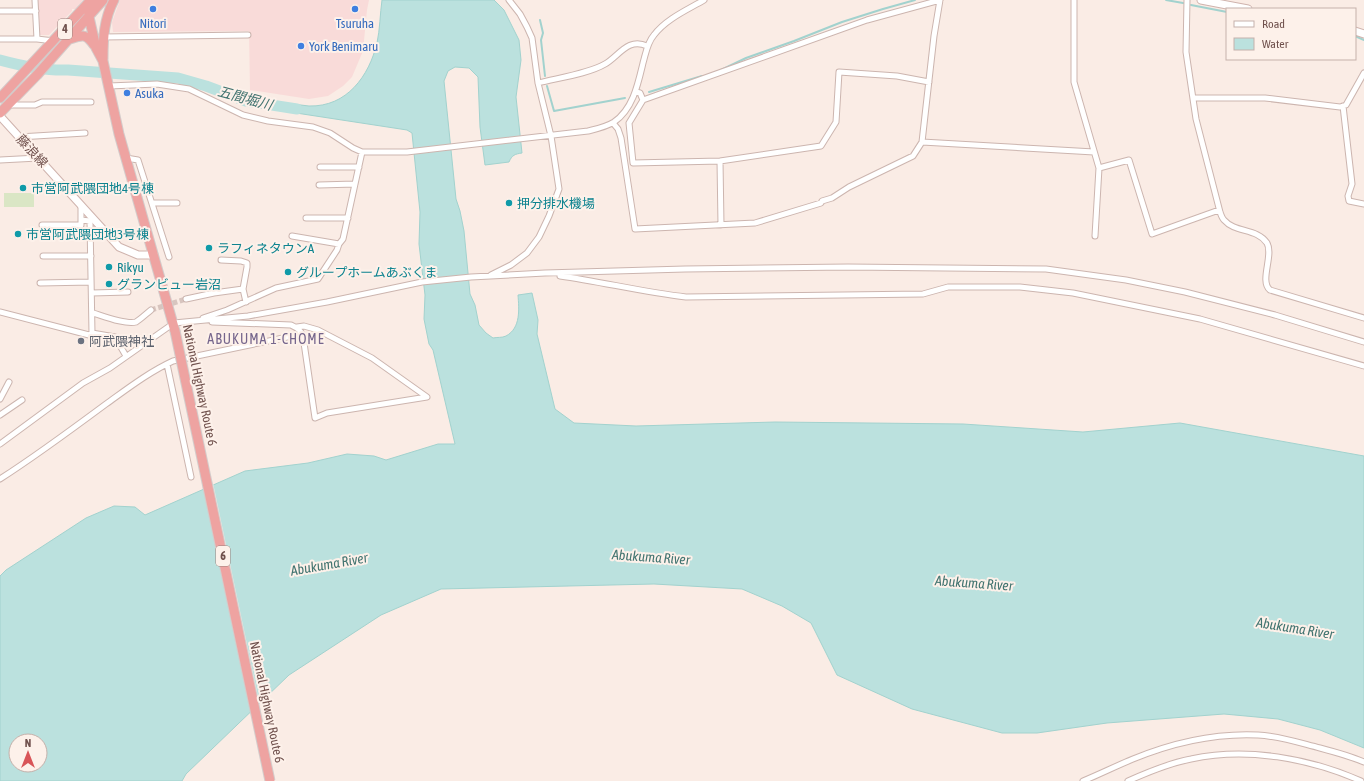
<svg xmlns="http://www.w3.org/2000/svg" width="1364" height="781" font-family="'Asap Condensed','Noto Sans JP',sans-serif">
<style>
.commercial{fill:#f9dbd9}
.green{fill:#dae6c5}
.water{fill:#bbe1de;stroke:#a2d2ce;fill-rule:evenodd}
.pier{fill:#faece5}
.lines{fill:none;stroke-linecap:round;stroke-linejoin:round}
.stream{stroke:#a2d2ce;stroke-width:2}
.river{stroke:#bbe1de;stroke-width:11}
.street-tunnel{stroke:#d8c5bf;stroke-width:5;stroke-dasharray:5 2.5;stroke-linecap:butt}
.street-casing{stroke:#ccb5af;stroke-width:7}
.secondary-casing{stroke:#cfb3ad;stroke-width:9}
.highway-casing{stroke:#d4cbca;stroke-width:11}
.street{stroke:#fff;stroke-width:5}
.secondary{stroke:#fff;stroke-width:7}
.highway{stroke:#eea3a1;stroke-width:9}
.highway-bridge-casing{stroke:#d4cbca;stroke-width:11;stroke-linecap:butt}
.highway-bridge{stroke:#eea3a1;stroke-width:9}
.shop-dot{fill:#3f7fe0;stroke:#fdf1ea;stroke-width:1.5}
.culture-dot{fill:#0f9aa8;stroke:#fdf1ea;stroke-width:1.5}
.worship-dot{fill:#6b7280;stroke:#fdf1ea;stroke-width:1.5}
.labels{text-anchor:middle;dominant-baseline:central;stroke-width:4;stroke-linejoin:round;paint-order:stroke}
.shield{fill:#fdf1ea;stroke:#9a817c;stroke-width:1}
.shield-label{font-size:12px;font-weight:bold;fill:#70514d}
.shop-label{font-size:13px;fill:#366cbe;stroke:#fdf1ea}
.street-label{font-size:13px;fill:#70514d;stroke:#fdf1ea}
.culture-label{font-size:13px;fill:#0d838f;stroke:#fdf1ea;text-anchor:start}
.worship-label{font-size:13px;fill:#5b616d;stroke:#fdf1ea;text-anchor:start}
.water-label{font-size:14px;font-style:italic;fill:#427470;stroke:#fdf1ea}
.neighbourhood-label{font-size:14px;letter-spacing:1px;fill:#75658c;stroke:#fdf1ea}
</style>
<rect width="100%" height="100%" fill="#faece5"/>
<path class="commercial" d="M38 0H83L76 9H72V11L49 35H39Z
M120 0H369L367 10 363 51 352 77 343 86 328 96 309 99 250 90 249 31 113 32 112 22Z"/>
<path class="green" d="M4 193H34V207H4Z"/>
<path class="water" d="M382 0H494L504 10 519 40 521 60 516 97 522 153C515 154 512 155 509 162L485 165 480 127 478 77 469 68 455 67 448 71 444 81 456 199 460 211 464 231 470 294 475 305 479 325 486 333 493 338C497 337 502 338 506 336 521 328 519 309 518 295L532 293 538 320 537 334 555 409 574 423 636 426 775 422 963 424 1083 432 1180 423 1364 456V748L1320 730 1278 719 1224 714 1107 723 1037 733H1002L912 709 837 675 811 623 782 606 742 589 654 584 441 589 381 615 289 675 186 774 182 781H0V576L6 570 86 518 114 506 135 507 145 515 245 471 308 463 347 454 374 456 386 460 438 444H455L433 350 429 344 424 319 425 295 419 244 420 212 412 133 407 130 283 111 284 103C292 104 301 105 309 106 347 107 369 76 377 43 380 29 380 14 382 0ZM16 741H40V765H16Z"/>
<path class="pier" d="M213 483 260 706 251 715 203 487Z"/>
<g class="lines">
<path class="stream" d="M1166 0 1183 3
M1191 5 1227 12
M540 20 543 33 541 40 545 76
M1355 36 1364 40
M721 70 746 58 794 41 842 22 883 9 915 0
M547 86 554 111 625 98
M649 92 702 76"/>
<path class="river" d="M0 60C22 66 45 71 68 70L178 78 206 86 246 101 297 109"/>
<path class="street-tunnel" d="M151 310 186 299"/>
<defs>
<path id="street" d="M35 0 37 39 54 41
M1074 0V82L1099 168 1095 236
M1187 0 1186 52 1196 119 1220 212C1221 215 1222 218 1224 220 1235 233 1257 228 1267 243 1274 255 1259 281 1270 290L1364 318
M0 11H36
M103 37 248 35
M0 39H37
M538 83C557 78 588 74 605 64 619 56 628 37 647 46
M109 86 157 84 189 89 243 115 268 121 313 127 330 133 353 148 362 152H407L588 131C596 129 606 127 614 122 633 109 638 84 643 63 646 53 647 43 654 35 666 19 687 10 704 0
M636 92 640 93 643 100 867 20 940 0
M1193 98H1265L1340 107 1346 105 1364 73
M643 100 629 123 633 163 720 161 821 146 836 122 839 72 897 76 929 82
M8 105H35L42 102H91
M1343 106 1352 184 1348 196 1349 201 1364 204
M613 123 618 129 621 138 635 229 755 223 821 203 822 201 832 198 849 187 913 156 922 142 934 36 940 0
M19 137 85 133
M922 142 1094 152
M126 158 138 160 169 257
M0 160 38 158
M720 161 721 225
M320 167H359
M1099 168 1129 160 1152 234 1219 210
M319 185 355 184
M152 203H177
M306 218H348
M42 225H81V205
M292 236 339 244
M43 256H91
M221 260 241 261 247 263V267L243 289
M491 275 511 265 527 253 539 237 549 216 559 189 551 136 538 83 532 38 527 27 520 14 509 0
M560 276C602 282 644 292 686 297L923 294 948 287H1020L1073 293 1200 319 1364 366
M40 283 91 282
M92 293 128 292
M186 299 214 293 243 289 246 302
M0 312 89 335 92 333 90 221 81 220
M93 313C103 316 126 325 136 322 141 319 146 314 151 310
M203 318 227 310 276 288 318 279 337 250 339 244 343 239 362 152
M212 322 291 325C297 328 301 330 303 336L315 418 327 413 427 397 372 358 318 330 304 326 297 327
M92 333 115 337 126 356
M167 364 191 477
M0 399 9 382
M0 415 22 400
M0 444 83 383 110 368 174 323 248 316 327 302 422 282 471 277 545 273 685 269 848 267 1046 269 1126 280 1185 292 1275 315 1364 342
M0 479C36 456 71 430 106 404 127 389 149 372 173 361L302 334
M1083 781C1100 774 1116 766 1133 759 1172 743 1216 733 1258 735 1279 736 1300 743 1320 748 1335 752 1350 756 1364 762
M1128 781C1148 772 1170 763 1191 759 1247 747 1309 758 1361 781"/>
<path id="secondary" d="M1201 0 1248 9
M1355 31 1364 34
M0 116 119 247 138 255H154"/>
<path id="highway" d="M93 0 89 11V17L96 48 103 61 119 134 175 331
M70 39C82 35 86 33 94 45
M103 59C103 38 104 19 114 0
M0 98 90 1
M0 113 37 75 103 0"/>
</defs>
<use href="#street" class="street-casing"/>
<use href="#secondary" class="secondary-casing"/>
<use href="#highway" class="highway-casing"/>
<use href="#street" class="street"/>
<use href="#secondary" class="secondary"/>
<use href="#highway" class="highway"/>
<defs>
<path id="highway-bridge" d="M175 331 270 781"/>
</defs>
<use href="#highway-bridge" class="highway-bridge-casing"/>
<use href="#highway-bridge" class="highway-bridge"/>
</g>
<g class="shop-dot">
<circle cx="153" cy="9" r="4"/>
<circle cx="355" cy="9" r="4"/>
<circle cx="301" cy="46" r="4"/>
<circle cx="127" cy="93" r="4"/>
</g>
<g class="culture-dot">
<circle cx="23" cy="188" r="4"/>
<circle cx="509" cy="203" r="4"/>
<circle cx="18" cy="234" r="4"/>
<circle cx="209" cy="248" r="4"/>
<circle cx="109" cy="267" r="4"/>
<circle cx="288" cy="272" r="4"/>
<circle cx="109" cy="284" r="4"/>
</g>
<circle class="worship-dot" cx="81" cy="341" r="4"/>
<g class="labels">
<g class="shield">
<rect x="58" y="19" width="14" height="20" rx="3"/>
<rect x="216" y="546" width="14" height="20" rx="3"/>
</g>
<g class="shield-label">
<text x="65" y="29">4</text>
<text x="223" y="556">6</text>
</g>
<g class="shop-label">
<text x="153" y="23">Nitori</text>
<text x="355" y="23">Tsuruha</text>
<text x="309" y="46" text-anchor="start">York Benimaru</text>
<text x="135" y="93" text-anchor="start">Asuka</text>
</g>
<g class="street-label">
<text transform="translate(32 151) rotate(47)">藤浪線</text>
<text transform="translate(200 385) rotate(78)">National Highway Route 6</text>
<text transform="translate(267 702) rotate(78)">National Highway Route 6</text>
</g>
<g class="culture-label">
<text x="31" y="188">市営阿武隈団地4号棟</text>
<text x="517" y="203">押分排水機場</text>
<text x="26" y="234">市営阿武隈団地3号棟</text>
<text x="217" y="248">ラフィネタウンA</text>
<text x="117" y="267">Rikyu</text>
<text x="296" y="272">グループホームあぶくま</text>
<text x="117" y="284">グランビュー岩沼</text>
</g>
<g class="worship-label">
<text x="89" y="341">阿武隈神社</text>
</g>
<g class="water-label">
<text transform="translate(245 98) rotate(15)">五間堀川</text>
<text transform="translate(651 557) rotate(4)">Abukuma River</text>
<text transform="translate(329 564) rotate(-10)">Abukuma River</text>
<text transform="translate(974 583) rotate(4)">Abukuma River</text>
<text transform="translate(1295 628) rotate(9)">Abukuma River</text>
</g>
<g class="neighbourhood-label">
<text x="266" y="339">ABUKUMA 1-CHOME</text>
</g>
</g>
<rect x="1226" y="8" width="130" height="52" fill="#fdf1ea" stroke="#c5b1ab"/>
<rect x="1234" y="21" width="20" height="6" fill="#ffffff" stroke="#c5b1ab"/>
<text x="1262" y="28" font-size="12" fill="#70514d">Road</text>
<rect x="1234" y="38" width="20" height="12" fill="#bbe1de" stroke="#c5b1ab"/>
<text x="1262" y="48" font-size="12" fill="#70514d">Water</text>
<g transform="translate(28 753)"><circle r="19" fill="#fdf1ea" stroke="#c5b1ab"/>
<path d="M0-3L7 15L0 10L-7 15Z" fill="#d85558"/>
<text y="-6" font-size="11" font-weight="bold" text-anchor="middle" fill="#70514d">N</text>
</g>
</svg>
